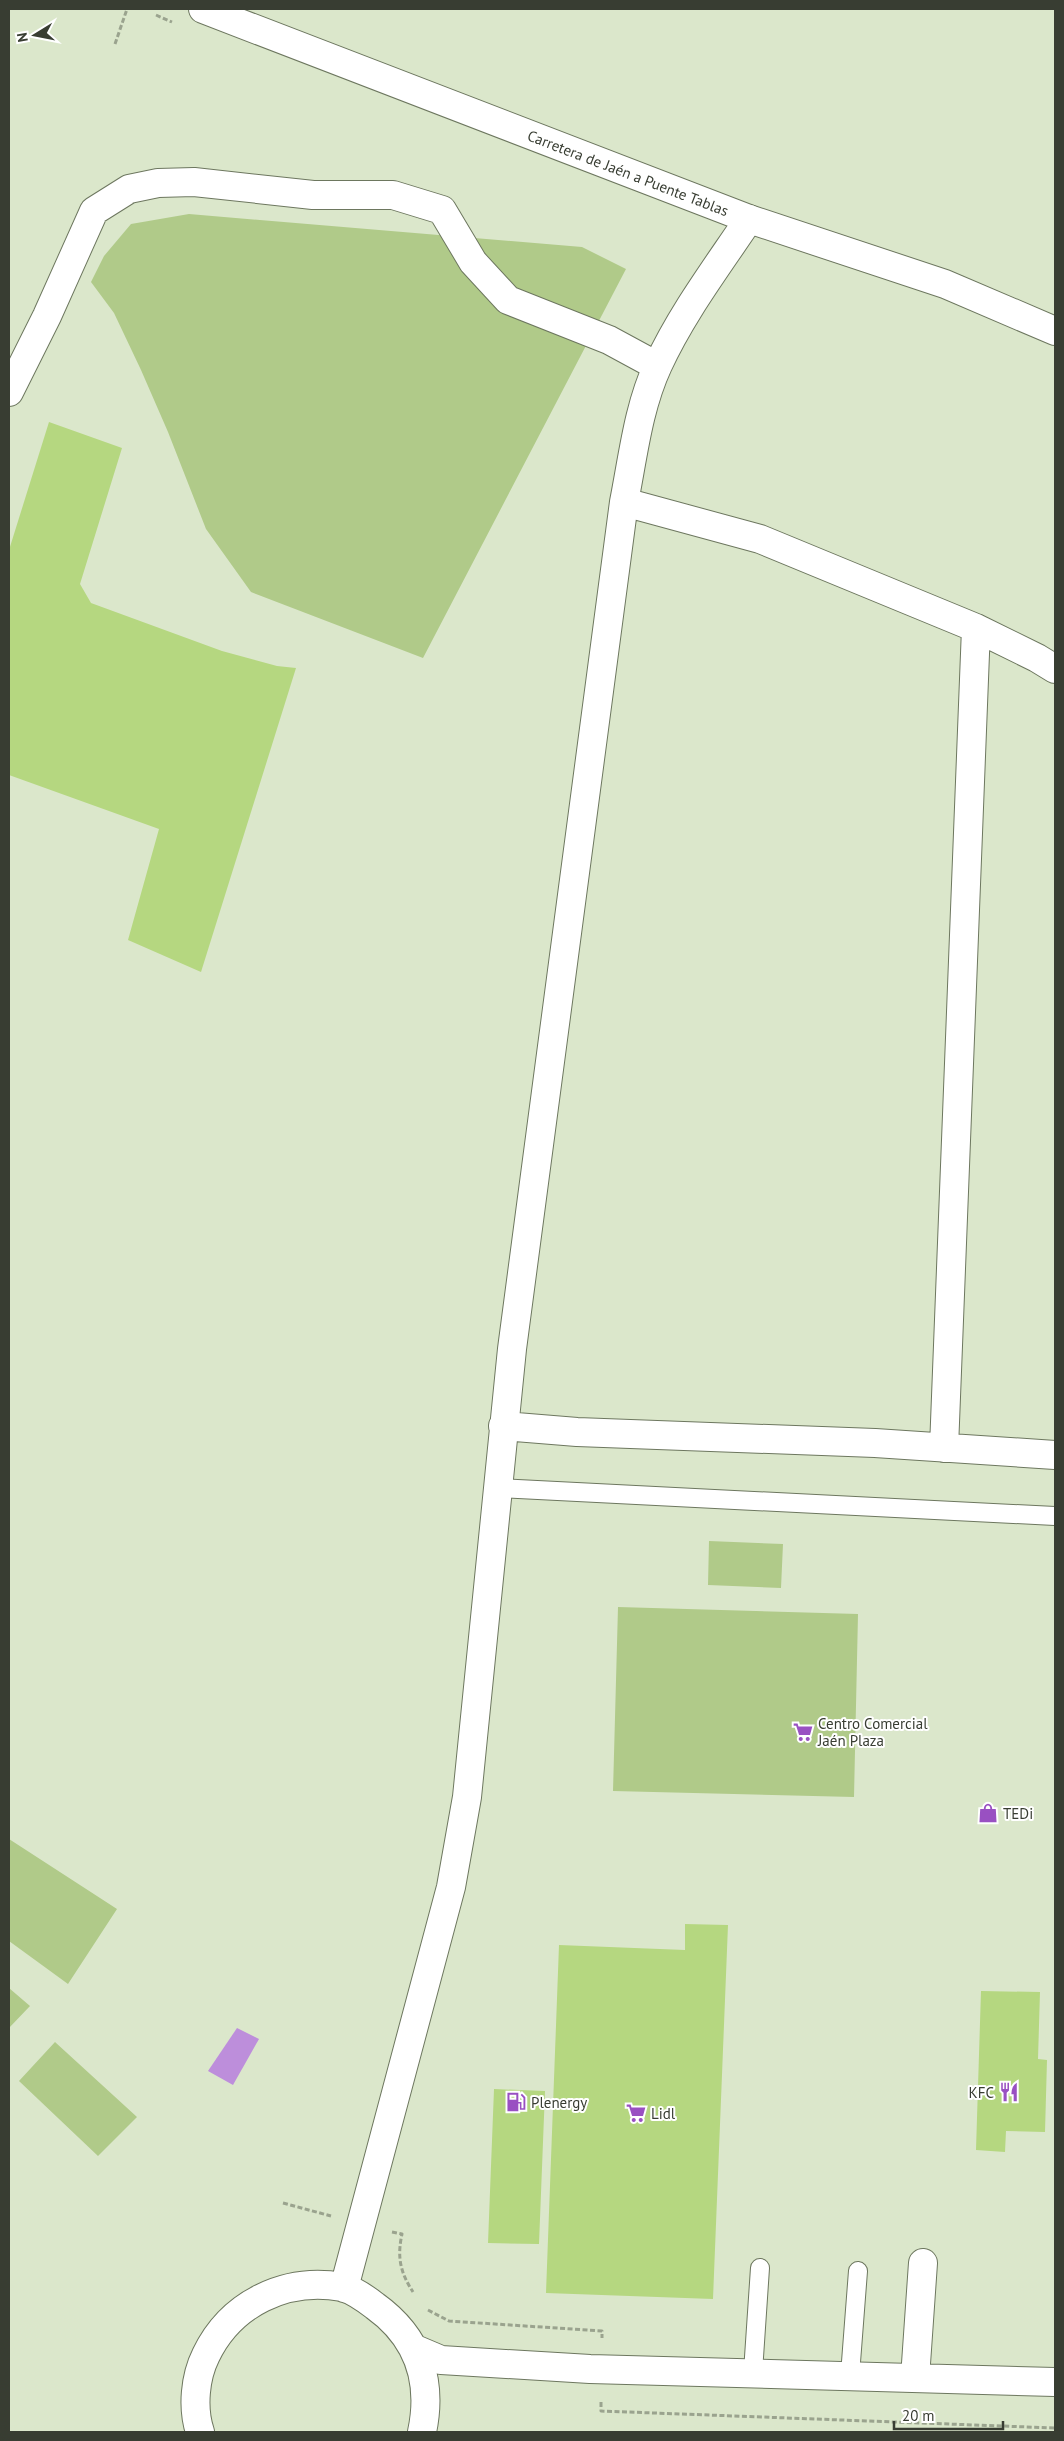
<svg xmlns="http://www.w3.org/2000/svg" width="1064" height="2441" font-family="'PT Sans',sans-serif">
<style>
.green{fill:#b0ca89}
.water{fill:#bd8edb}
.building{fill:#b5d780}
.lines{fill:none;stroke-linecap:round;stroke-linejoin:round}
.service-casing{stroke:#6d775f;stroke-width:20}
.minor-casing{stroke:#6d775f;stroke-width:30}
.tertiary-casing{stroke:#6d775f;stroke-width:30}
.path{stroke:#9aa38e;stroke-width:3;stroke-dasharray:5 2.5;stroke-linecap:butt}
.service{stroke:#fff;stroke-width:18}
.minor{stroke:#fff;stroke-width:28}
.tertiary{stroke:#fff;stroke-width:28}
.labels{text-anchor:middle;dominant-baseline:central;stroke-width:4;stroke-linejoin:round;paint-order:stroke}
.street-label{font-size:15px;fill:#383d32;stroke:#fff}
.poi-label{font-size:15px;fill:#383d32;stroke:#fff;text-anchor:start}
</style>
<rect width="100%" height="100%" fill="#dbe7cb"/>
<path class="green" d="M189 214 582 247 626 269 423 658 251 592 206 529 168 432 141 370 114 313 91 282 104 256 131 224Z
M709 1541 783 1544 781 1588 708 1585Z
M618 1607 858 1614 854 1797 613 1791Z
M9 1839 117 1909 68 1984 9 1941Z
M9 1988 30 2006 9 2028Z
M55 2042 137 2117 98 2156 19 2081Z"/>
<path class="water" d="M237 2028 259 2039 233 2085 208 2071Z"/>
<path class="building" d="M49 422 122 448 80 584 91 603 222 651 277 666 296 668 201 972 128 940 159 829 9 775V550Z
M685 1924 728 1925 713 2299 546 2293 559 1945 685 1950Z
M981 1991 1040 1992 1038 2059 1047 2060 1045 2132 1006 2131 1005 2152 976 2150Z
M494 2089 545 2091 539 2244 488 2243Z"/>
<g class="lines">
<defs>
<path id="service" d="M497 1488 1055 1516
M753 2372 760 2268
M850 2375 858 2271"/>
<path id="minor" d="M9 392 47 316 94 211 129 189 158 183 194 182 313 195H393L442 210 473 262 508 300 609 340 657 366
M624 502 760 539 976 628 1037 658 1055 669
M503 1426 577 1432 875 1443 1055 1455
M944 1448 976 628
M344 2288 451 1887 467 1797 512 1349 624 502C633 457 638 408 658 365 682 313 717 267 749 219
M415 2349 441 2360 590 2369 1055 2382
M915 2378 923 2263
M200 2432C192 2408 195 2377 206 2355 231 2303 286 2277 342 2287 353 2290 366 2299 375 2306 418 2337 433 2380 422 2432"/>
<path id="tertiary" d="M203 9 749 219 945 284 1055 331"/>
</defs>
<use href="#service" class="service-casing"/>
<use href="#minor" class="minor-casing"/>
<use href="#tertiary" class="tertiary-casing"/>
<path class="path" d="M156 15 172 22
M115 44 127 9
M283 2203 331 2216
M392 2232 402 2234C397 2257 400 2272 413 2292
M428 2310 449 2321 602 2331V2338
M601 2402V2411L1055 2428"/>
<use href="#service" class="service"/>
<use href="#minor" class="minor"/>
<use href="#tertiary" class="tertiary"/>
</g>
<defs>
<symbol id="supermarket-bare" viewBox="-9 -9 18 18"><path d="M-6-5.5h2.5l.6 2H6L4.5 2H-2.5L-4.4-4H-6ZM-1.5 3.2a1.3 1.3 0 1 0 .1 0ZM3 3.2a1.3 1.3 0 1 0 .1 0Z" fill="#9950c2" stroke="#fff" stroke-width="2.5" paint-order="stroke"/></symbol>
<symbol id="shop-bare" viewBox="-9 -9 18 18"><path d="M-5-2.5h2.3a2.7 3.5 0 0 1 5.4 0H5L5.5 6h-11ZM-1.5-2.5h3a1.5 2.3 0 0 0-3 0Z" fill="#9950c2" stroke="#fff" stroke-width="2.5" paint-order="stroke"/></symbol>
<symbol id="restaurant-bare" viewBox="-9 -9 18 18"><path d="M-5-6h1v4h1v-4h1v4h1v-4h1v5L-1.5 .5V6h-2V.5L-5-1ZM5-6V6H3V1.5H1.5Q1.5-4 5-6Z" fill="#9950c2" stroke="#fff" stroke-width="2.5" paint-order="stroke"/></symbol>
<symbol id="fuel-bare" viewBox="-9 -9 18 18"><path d="M-5.5-6h7V0h2V4h1.3V-2.5L3-4.5l.8-.8L6-3V5H2.5V1h-1V6h-7ZM-4.2-4.7v3.2H.2V-4.7Z" fill="#9950c2" stroke="#fff" stroke-width="2.5" paint-order="stroke"/></symbol>
</defs>
<g fill-rule="evenodd">
<use href="#supermarket-bare" x="789" y="1718" width="28" height="28"/>
<use href="#shop-bare" x="974" y="1799" width="28" height="28"/>
<use href="#restaurant-bare" x="995" y="2078" width="28" height="28"/>
<use href="#fuel-bare" x="502" y="2088" width="28" height="28"/>
<use href="#supermarket-bare" x="622" y="2099" width="28" height="28"/>
</g>
<g class="labels">
<g class="street-label">
<text transform="translate(628 173) rotate(21)">Carretera de Jaén a Puente Tablas</text>
</g>
<g class="poi-label">
<text x="818" y="1723">Centro Comercial<tspan x="818" dy="17">Jaén Plaza</tspan></text>
<text x="1003" y="1813">TEDi</text>
<text x="994" y="2092" text-anchor="end">KFC</text>
<text x="531" y="2102">Plenergy</text>
<text x="651" y="2113">Lidl</text>
</g>
</g>
<rect width="1064" height="2441" fill="none" stroke="#383d32" stroke-width="20"/>
<g transform="translate(35 35) rotate(260)" stroke="#ffffff" stroke-width="4" paint-order="stroke">
<path d="M0-4L9 19L0 12L-9 19Z" fill="#383d32"/>
<text y="-8" font-size="14" font-weight="bold" text-anchor="middle" fill="#383d32">N</text>
</g>
<path d="M894 2421v8h109v-8" fill="none" stroke="#383d32" stroke-width="2.5"/>
<text x="902" y="2421" font-size="15" fill="#383d32" stroke="#ffffff" stroke-width="4" paint-order="stroke">20 m</text>
</svg>
